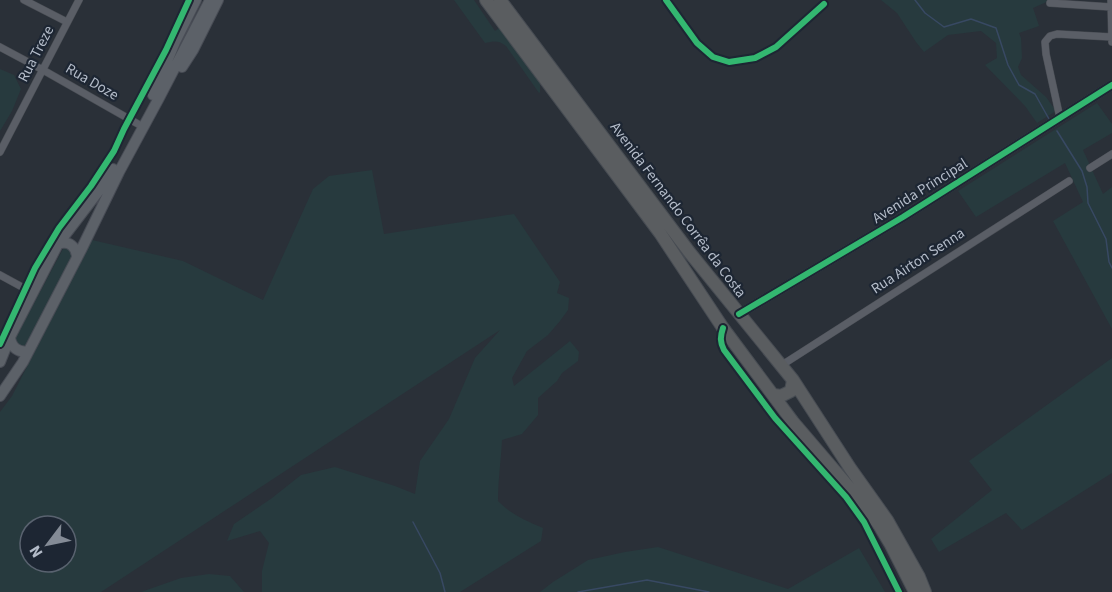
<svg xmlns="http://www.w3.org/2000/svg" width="1112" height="592" font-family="'Source Sans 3',sans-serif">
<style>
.green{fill:#273a3e;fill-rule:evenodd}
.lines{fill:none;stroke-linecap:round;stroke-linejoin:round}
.stream{stroke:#384963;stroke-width:1.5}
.street-casing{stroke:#484c53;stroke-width:8}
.secondary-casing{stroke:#484c53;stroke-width:10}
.primary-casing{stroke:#484c55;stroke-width:12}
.highway-casing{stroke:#474c53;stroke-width:14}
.street{stroke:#5a5e66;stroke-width:7}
.secondary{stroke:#595d64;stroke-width:9}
.primary{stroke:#5c6168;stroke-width:10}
.highway{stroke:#5a5d60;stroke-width:12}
.cycleway-casing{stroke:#1d2633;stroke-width:10}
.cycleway{stroke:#33b770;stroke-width:6}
.labels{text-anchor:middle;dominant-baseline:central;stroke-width:4.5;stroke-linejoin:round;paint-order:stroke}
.street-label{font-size:15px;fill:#b4bcc9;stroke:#1d2633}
</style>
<rect width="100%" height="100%" fill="#2a3038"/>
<path class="green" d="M454 0H474L495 31 499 28 540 81V92L539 93 506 46C499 40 494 41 485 43Z
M881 0H1051L1033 8 1039 26 1019 33 1021 38 1022 58 1018 67 1021 75 1046 97 1056 111 1037 123 1025 106 985 65 997 58 996 43 981 31 948 35 924 52 916 42 897 13Z
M0 69 14 75 21 89 12 111 0 131Z
M1097 103 1112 124V133L1083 150 1103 194 1112 187V329L1053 221 1083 202 1065 163 976 217 958 191Z
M372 170 384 234 514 214 560 282 557 293 569 298 568 310 560 321 548 335 527 351 512 378 514 386 570 341 579 352 578 361 562 373 557 381 538 398V415L522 434 502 440C501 461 498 480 498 501 512 515 524 520 543 528L541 541 460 592H262V571L269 543 260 531 227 541 234 524 272 498 301 475 335 467 395 486 415 494 420 461 449 419 475 358 500 330 101 592H0V412L12 396 92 240 183 261 263 300 313 189 329 176ZM30 526H66V562H30Z
M64 247 68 248 72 253 71 258 27 344 22 348 15 341 16 337Z
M1112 358V473L1022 530 1006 513 939 552 931 539 992 490 969 461Z
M658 547 788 589 859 548 885 592H540L553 582 588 560 625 552Z
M209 574 230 576 244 592H141L181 578Z"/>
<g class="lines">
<path class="stream" d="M915 0 925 13 944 27 971 19 996 28 1008 65 1019 85 1035 94 1049 119
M1057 131 1082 171 1087 187 1088 203 1106 239 1109 262 1112 268
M413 522 440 573 445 592
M578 592 647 580 709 592"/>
<defs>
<path id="street" d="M24 0 67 22
M666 0 697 43 713 57 729 62 755 58 776 47 824 4
M1111 0 1112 42
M1050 3 1111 7
M0 47 43 70 138 124
M1060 118 1046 54 1045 42 1050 36 1057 34 1112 37
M0 152 79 0
M1090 168 1112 154
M0 275 33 293
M723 328C720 337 720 342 724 350L775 418 846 497 864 522 899 592
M782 365 1069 181"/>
<path id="secondary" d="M739 314 903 217 1112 85"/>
<path id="primary" d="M182 67 193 50 218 0
M153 95 175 42 196 0
M58 244C69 240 77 247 77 258
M10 337C11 347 18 353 28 351
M0 362 10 337 58 244 101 188 113 169
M0 396 23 362 81 250 119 172 159 98 210 0"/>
<path id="highway" d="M486 0 660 233 723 328 793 422 864 505 879 525 891 545 915 592
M500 0 690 253 793 380 850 468 887 520 919 577 925 592
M774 395 781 396 791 391 793 380"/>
</defs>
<use href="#street" class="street-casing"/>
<use href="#secondary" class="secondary-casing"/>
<use href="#primary" class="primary-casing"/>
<use href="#highway" class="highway-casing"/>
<use href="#street" class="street"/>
<use href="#secondary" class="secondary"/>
<use href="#primary" class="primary"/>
<use href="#highway" class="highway"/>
<defs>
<path id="cycleway" d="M666 0 697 43 713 57 729 62 755 58 776 47 824 4
M739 314 903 217 1112 85
M723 328C720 337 720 342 724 350L775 418 846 497 864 522 899 592
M0 344 35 268 59 228 91 186 114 151 124 129 166 50 189 0"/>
</defs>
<use href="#cycleway" class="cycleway-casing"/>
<use href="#cycleway" class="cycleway"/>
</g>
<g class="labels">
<g class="street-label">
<text transform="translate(36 54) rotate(-63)">Rua Treze</text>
<text transform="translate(92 82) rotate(30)">Rua Doze</text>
<text transform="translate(920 191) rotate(-32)">Avenida Principal</text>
<text transform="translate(678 210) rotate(53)">Avenida Fernando Corrêa da Costa</text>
<text transform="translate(918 261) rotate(-33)">Rua Airton Senna</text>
</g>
</g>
<g transform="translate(48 544) rotate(238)"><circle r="28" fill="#1d2633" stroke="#59626f" stroke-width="1.5"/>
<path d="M0-4.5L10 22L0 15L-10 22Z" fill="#848b96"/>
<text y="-9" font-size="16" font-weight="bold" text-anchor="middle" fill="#b4bcc9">N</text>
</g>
</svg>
